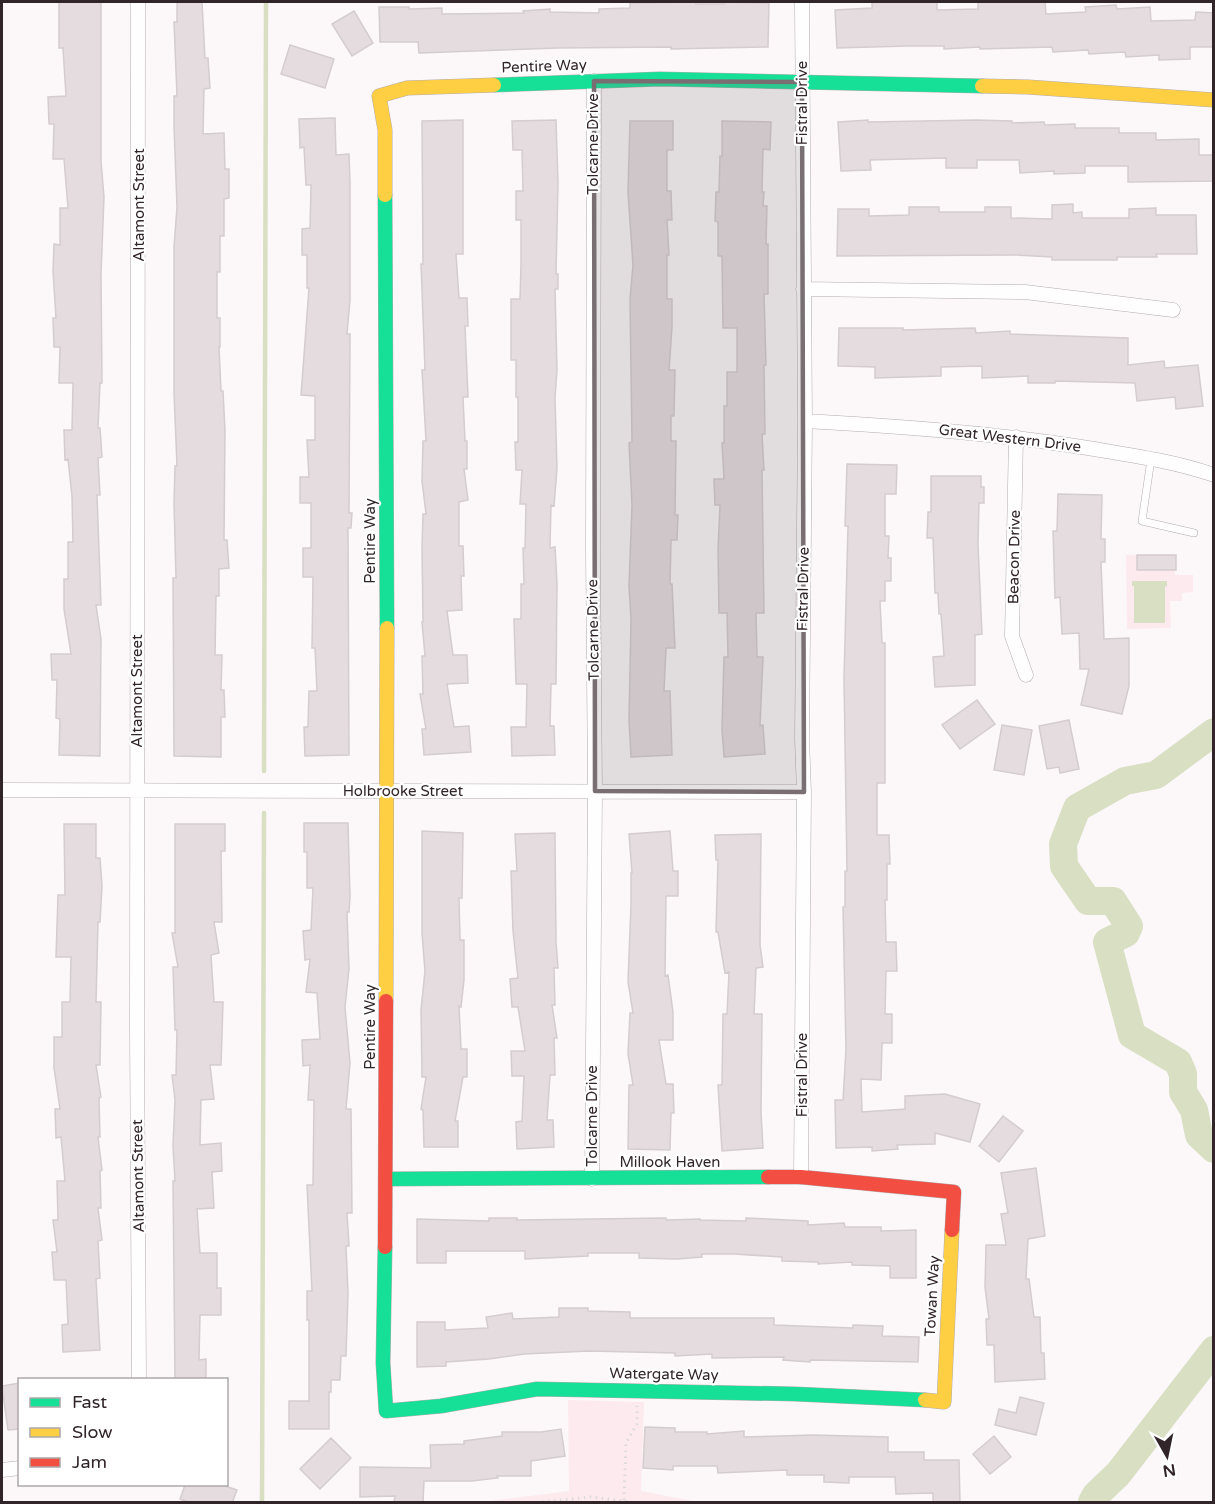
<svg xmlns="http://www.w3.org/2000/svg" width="1215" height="1504" font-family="'Varela Round',sans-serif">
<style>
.green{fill:#fceaef}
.water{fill:#d8dfc2}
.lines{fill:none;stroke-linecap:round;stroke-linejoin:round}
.stream{stroke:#d8dfc2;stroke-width:4.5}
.river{stroke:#d8dfc2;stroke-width:28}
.building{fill:#e4dcde;stroke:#d5cccf;stroke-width:1.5}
.lane-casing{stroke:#b4acae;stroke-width:8}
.street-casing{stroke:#b4acae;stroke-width:15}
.fast-casing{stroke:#b4acae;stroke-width:15}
.slow-casing{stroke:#b4acae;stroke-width:15}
.jam-casing{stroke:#b4acae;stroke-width:15}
.path{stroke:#dbd9da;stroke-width:3;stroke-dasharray:1.5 4.5;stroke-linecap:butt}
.lane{stroke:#fffefe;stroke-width:7}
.street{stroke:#fffefe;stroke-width:14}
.fast{stroke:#16e098;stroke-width:14}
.slow{stroke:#ffcf43;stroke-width:14}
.jam{stroke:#f24e42;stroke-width:14}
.marked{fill:#796f72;fill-opacity:0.2;stroke:#796f72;stroke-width:4.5;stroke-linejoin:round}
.labels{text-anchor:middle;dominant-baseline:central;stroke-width:4.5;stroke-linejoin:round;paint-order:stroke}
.street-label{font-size:15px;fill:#322529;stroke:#fff}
</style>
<rect width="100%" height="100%" fill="#fcf8f9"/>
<path class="green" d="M1174 554 1175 575H1193V592L1182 593V601H1170L1171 628 1127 629 1126 555Z
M568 1400 644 1402 641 1491 698 1502H481L569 1491Z"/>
<path class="water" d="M1132 581H1167V586L1165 587V623H1134V586H1132Z"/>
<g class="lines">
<path class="stream" d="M264 771 266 2
M262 1502 264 813"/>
<path class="river" d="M1214 732 1156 775 1125 781 1077 808 1063 844 1064 866 1088 901H1113L1129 926 1126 933 1107 942 1132 1035 1178 1062 1183 1074V1092L1194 1110 1199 1135 1214 1149
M1092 1502 1096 1495 1118 1474 1214 1350"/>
</g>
<path class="building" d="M59 2H101V161L104 197 101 274 102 383H100L98 428H100L102 457 98 458 100 495H97L101 605H96L101 639 100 756 59 755 60 719 56 718 57 680H52L51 654H71L64 609V579H68V542H73L72 496 68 459 65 460 64 430H72L73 383H59L60 347H54L53 318H56L53 271 54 244 60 245V208H68L64 159H53L54 124H49L48 97 66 96 63 48H59Z
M177 2H202L205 58H208L210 88 204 89 203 134 224 133 225 169H229V198L224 199V236H220V272H217V318H220V347H219L221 391H223L225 430 224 540H227L229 568 219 569V596H216L215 655H222L221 690H224L225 717H221V757L174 756 173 578H176L174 504 175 466H177L174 393V247L177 207 174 126V96H177L174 22H177Z
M696 2V4H724V2L769 3 768 47 671 49V47L558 48 419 53 418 42H380L379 7H409V9L442 8V14L524 13 523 11 550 9V12L599 13V9L630 8V3Z
M872 2H937V10L978 9V2H1045L1046 14 1086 12 1085 7 1116 5 1117 9 1150 7 1151 21 1195 20 1196 12 1214 13V47H1190V59L1159 60V55L1126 57 1125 52 1089 54 1088 50 1053 52 1052 47 980 49V47L944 49V46H908L837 48 835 10 872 8Z
M354 11 373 43 352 56 332 24Z
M290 45 334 59 325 88 281 74Z
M335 118 336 155 349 154 350 183V300L347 334H350L349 513H352L351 528H348L349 755 305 756 304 727H308L309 691H317L315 648H312L313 577H303V548H311V503H300V477H309L307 440H315V396L301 395 309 288H307V255H302V229L310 228 311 185H306L304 147 300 148 299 119Z
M463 120V254H456L459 298H467L468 326H465L468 397H463L465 441H467V469H464L468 500 459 502V546H463L464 576H461L462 610 447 611 453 655H467L468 683 447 684 454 727 469 726 471 752 424 755 422 729H426L420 694H423L422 656H425L422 622H423L422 547 423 514H426L422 481 423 441H426L422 370H425L421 264H423L422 121Z
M556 120 558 183 556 274H558V289H555L557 370 555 398 557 468 554 506 551 505 550 548 555 547 557 584 556 684H551L550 726H554L555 755 512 756 511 727H526L527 684H516L514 619H521V584H524L523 548H525L526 504H520L522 470H516L515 442H518V397H516V360H511V299H520L521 264V220H516V191H523L522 150H513L512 121Z
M868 120V122L977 120 1012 121V123L1044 122 1045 125 1075 124V128H1119V133H1156V140L1199 139V155H1214V181L1128 182V166H1085V173L1054 174V171L1020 173 1019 160H977V168H946V158L870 160 871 170 841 171 838 122Z
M630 121H673V150H667V191H671L672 220H667L669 255H667V299H672V327L669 370H675L674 416H671V441H676L675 515H678L677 540H671L670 584H672L675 648H666L664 691H670L672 755 631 757 629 720 631 620 629 586 632 505 629 443 632 442 630 299 633 265 628 192Z
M722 121 771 122 770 150 763 149 762 192H764L763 206H767L766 244H768V294H764L766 365H764L765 434H762L764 470H762L764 613H756L757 657H763L760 726 763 725 765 754 724 757 722 729 724 657H728L727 613H719L718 550 720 505H715L714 479H724L722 443H724V406H727V372H737V328H723L722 256H718V222L715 221 716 192H719L720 156H722Z
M1073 204V213L1082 212V218H1129V209L1156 208V215H1196L1197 254H1156L1157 257H1117V260H1052V257L1016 255 837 256 838 209H869V216L909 215V207H939V212H985V207H1011V218L1052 219V205Z
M839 328H903V330L975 328 976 333 1010 331V334L1128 338V365L1164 361 1165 368 1198 365 1203 406 1176 409 1175 397 1137 401 1135 383 1055 381V383H1028V376L982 378V366L941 367V376L875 378V367L838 366Z
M847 464 897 465 896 494H885V536H889L888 558H891V581H885V601H880L882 643H885V783H877V835H889L890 864H887V900H885L886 942H896L897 971H886L885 1014H892V1043H882L881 1080 861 1079 862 1112 905 1109V1096L945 1094 980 1104 970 1142 935 1133V1144L897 1145 898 1149 872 1151V1147L836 1148 835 1100H843L846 1049 843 907H845V871H847L844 679 848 526H845Z
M931 476H981V487H984V503H979L978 544 982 634 975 635V685L935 687 933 657 944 656 941 614H939L938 593H935L933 538H927L928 512H931Z
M1058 494 1102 495 1101 539H1105V562H1101L1104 639 1129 638V686L1122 714 1081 705 1089 669H1080L1079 633 1062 634 1060 597 1055 598 1053 531H1057Z
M1137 555H1176V570H1137Z
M977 700 995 724 960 749 942 725Z
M1069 720 1079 769 1060 773 1059 767 1047 769 1039 726Z
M1002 725 1032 730 1024 775 994 770Z
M304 823H348L350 897 349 912H347L349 969 345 1007 350 1063 346 1109H351L352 1213H347L349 1246H346L348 1293 346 1356H341L340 1380H331V1392H329V1429H289V1401H309V1320H307V1291H312L307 1185H313L314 1100H308L310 1065 303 1066 302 1040 320 1039 317 993 306 992 310 959 305 960 303 931 311 930 313 888H307V852H304Z
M64 824H96V858H100L102 886 100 922H98L96 1002H101L100 1065H96L101 1097 99 1098 100 1137H98L102 1170 100 1171 101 1208H98L102 1240 98 1241 100 1278 96 1279 100 1350 63 1352 62 1325 68 1324 66 1280H54L52 1252H57L53 1220H58L57 1181H65L61 1137 56 1138 55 1109H60L54 1068V1037H62V1002H70L71 957H56L58 895H65Z
M175 824H225V851H221L222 922H214L219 953 211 955 214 1002H223L221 1065H210L214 1099 201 1100 200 1145 221 1143 222 1171 212 1172 214 1208 197 1209 200 1253H217V1288H221V1315H200L199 1360 206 1359V1380H175L173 1181H175L173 1146 175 1100 172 1075H176L177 1030H175L173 967H178L172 933H175Z
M422 831 463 833 462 898H459L460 940H464V980L461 1007 459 1006 461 1049H467V1077H463L455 1121H458V1147H424L423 1110 421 1109 426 1077H422L421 1010 425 971 422 933Z
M670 831 673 871H678V896H666L665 976 668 975 673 1012V1040H659L666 1084H673L674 1113H671L670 1150 628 1149 629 1085H633L628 1054 630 1013H633L628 982 631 905V873H632L629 834Z
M555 833 556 942 558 968H554L555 1005H552L557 1038H554L555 1075H550L547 1120H553L554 1147 517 1149 516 1122 522 1121 524 1076H512L511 1051H525L518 1007H512L510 979 518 978 513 931 511 871H517L515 834Z
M761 834 760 945 763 967 756 968 754 1014H762L761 1112 763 1148 722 1151 718 1085H722L723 1014H727L729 972 725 973 718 932H716L718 860H716L715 835Z
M1003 1116 1023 1131 999 1162 979 1146Z
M1036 1168 1045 1236 1028 1239 1026 1279H1029L1034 1317H1040L1041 1353H1044L1045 1379 995 1382 994 1345H987L986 1319H989L985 1287 986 1245H1006L1001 1214 1008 1213 1001 1173Z
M489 1218H517V1220L666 1218V1220L700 1219V1220L746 1221V1218L808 1221V1225L844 1223 845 1227H881V1231L916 1230V1278H890V1266L852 1265V1262L818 1264V1262L782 1261V1257L734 1254H702V1257L677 1259 639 1258V1253H588V1256L525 1259V1251H446V1263H417V1219L489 1221Z
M559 1308H588V1311L630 1312V1318H774V1325L853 1328V1325L883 1326 882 1336 919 1337 918 1362 810 1360V1362L783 1360 784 1357 712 1358V1354L675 1356V1353L589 1351 524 1354 489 1359 446 1362V1366L417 1367V1322H445V1330L488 1328 486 1317 512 1313 513 1319 559 1317Z
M20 1383V1429L8 1430 2 1386Z
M1020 1397 1044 1403 1036 1435 995 1425 999 1409 1016 1413Z
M645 1427 675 1428V1432H707V1434L744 1431V1437L813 1435 888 1437V1452H924V1460H959L960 1503H933V1493L896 1494 895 1477H849V1483L824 1482V1475H787V1470L718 1473 717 1466H673V1470L643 1468Z
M561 1429 565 1456 531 1461V1476H497L498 1478 472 1481H424L423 1503 394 1502 395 1496 360 1497V1467L431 1468 430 1445 464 1444V1441L502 1436V1432H541Z
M994 1436 1011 1457 990 1474 973 1454Z
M331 1438 351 1458 320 1489 300 1469Z
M185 1485H222L237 1490 232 1503H190L180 1499Z"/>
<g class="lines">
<defs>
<path id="lane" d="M1151 459 1142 521 1194 533"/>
<path id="street" d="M138 2 137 1028 139 1380
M803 289 1025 292 1173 310
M805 421C900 426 994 433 1088 448 1130 455 1173 461 1214 475
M1016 437 1012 636 1026 675
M2 790 804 792
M801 1177 804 792 802 739 805 421 802 2
M592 1179 595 791 593 549 594 81
M2 1470 20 1468"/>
<path id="fast" d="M494 85 660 79 982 86
M385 195 387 628
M386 1179 768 1177
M385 1247 383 1363 386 1411 441 1406 537 1389 795 1394 925 1400"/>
<path id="slow" d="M982 86 1028 87 1214 100
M385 195V130L379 96 407 88 494 85
M386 1001 387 628
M925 1400 944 1402 952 1230"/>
<path id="jam" d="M768 1177H801L954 1192 952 1230
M385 1247 386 1001"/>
</defs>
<use href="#lane" class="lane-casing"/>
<use href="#street" class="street-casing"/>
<use href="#fast" class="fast-casing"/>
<use href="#slow" class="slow-casing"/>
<use href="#jam" class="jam-casing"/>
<path class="path" d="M624 1500 626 1443 637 1424V1406
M542 1502 591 1497 632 1502"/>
<use href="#lane" class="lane"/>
<use href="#street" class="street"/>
<use href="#fast" class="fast"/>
<use href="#slow" class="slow"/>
<use href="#jam" class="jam"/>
</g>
<path class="marked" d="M594 81 802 82 804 792 595 791Z"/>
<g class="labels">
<g class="street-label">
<text transform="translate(544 66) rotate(-2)">Pentire Way</text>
<text transform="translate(802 103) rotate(-90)">Fistral Drive</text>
<text transform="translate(593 144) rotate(-90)">Tolcarne Drive</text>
<text transform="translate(139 205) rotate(-90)">Altamont Street</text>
<text transform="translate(1010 438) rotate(7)">Great Western Drive</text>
<text transform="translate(370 541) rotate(-90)">Pentire Way</text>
<text transform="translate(1014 557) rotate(-89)">Beacon Drive</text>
<text transform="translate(803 589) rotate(-89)">Fistral Drive</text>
<text transform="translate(593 630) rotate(-91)">Tolcarne Drive</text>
<text transform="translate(137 691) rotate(-90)">Altamont Street</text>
<text x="403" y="791">Holbrooke Street</text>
<text transform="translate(370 1027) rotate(-90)">Pentire Way</text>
<text transform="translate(802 1075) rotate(-90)">Fistral Drive</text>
<text transform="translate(592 1116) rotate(-90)">Tolcarne Drive</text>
<text x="670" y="1162">Millook Haven</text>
<text transform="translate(138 1176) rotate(-91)">Altamont Street</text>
<text transform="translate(932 1296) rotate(-87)">Towan Way</text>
<text transform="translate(664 1374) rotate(1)">Watergate Way</text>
</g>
</g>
<rect width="1215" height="1504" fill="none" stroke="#322529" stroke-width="6"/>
<rect x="18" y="1378" width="210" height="108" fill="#ffffff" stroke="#ada8a9" stroke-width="1.5"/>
<rect x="30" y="1398" width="30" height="9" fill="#16e098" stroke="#ada8a9" stroke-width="1.5"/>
<text x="72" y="1408" font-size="18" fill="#322529">Fast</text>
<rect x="30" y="1428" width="30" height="9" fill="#ffcf43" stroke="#ada8a9" stroke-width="1.5"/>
<text x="72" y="1438" font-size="18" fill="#322529">Slow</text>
<rect x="30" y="1458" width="30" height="9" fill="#f24e42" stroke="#ada8a9" stroke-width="1.5"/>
<text x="72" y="1468" font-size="18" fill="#322529">Jam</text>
<g transform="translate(1167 1456) rotate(171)" stroke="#ffffff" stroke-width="4.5" paint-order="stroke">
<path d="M0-4.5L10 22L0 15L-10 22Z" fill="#322529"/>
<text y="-9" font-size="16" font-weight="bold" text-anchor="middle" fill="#322529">N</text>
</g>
</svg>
